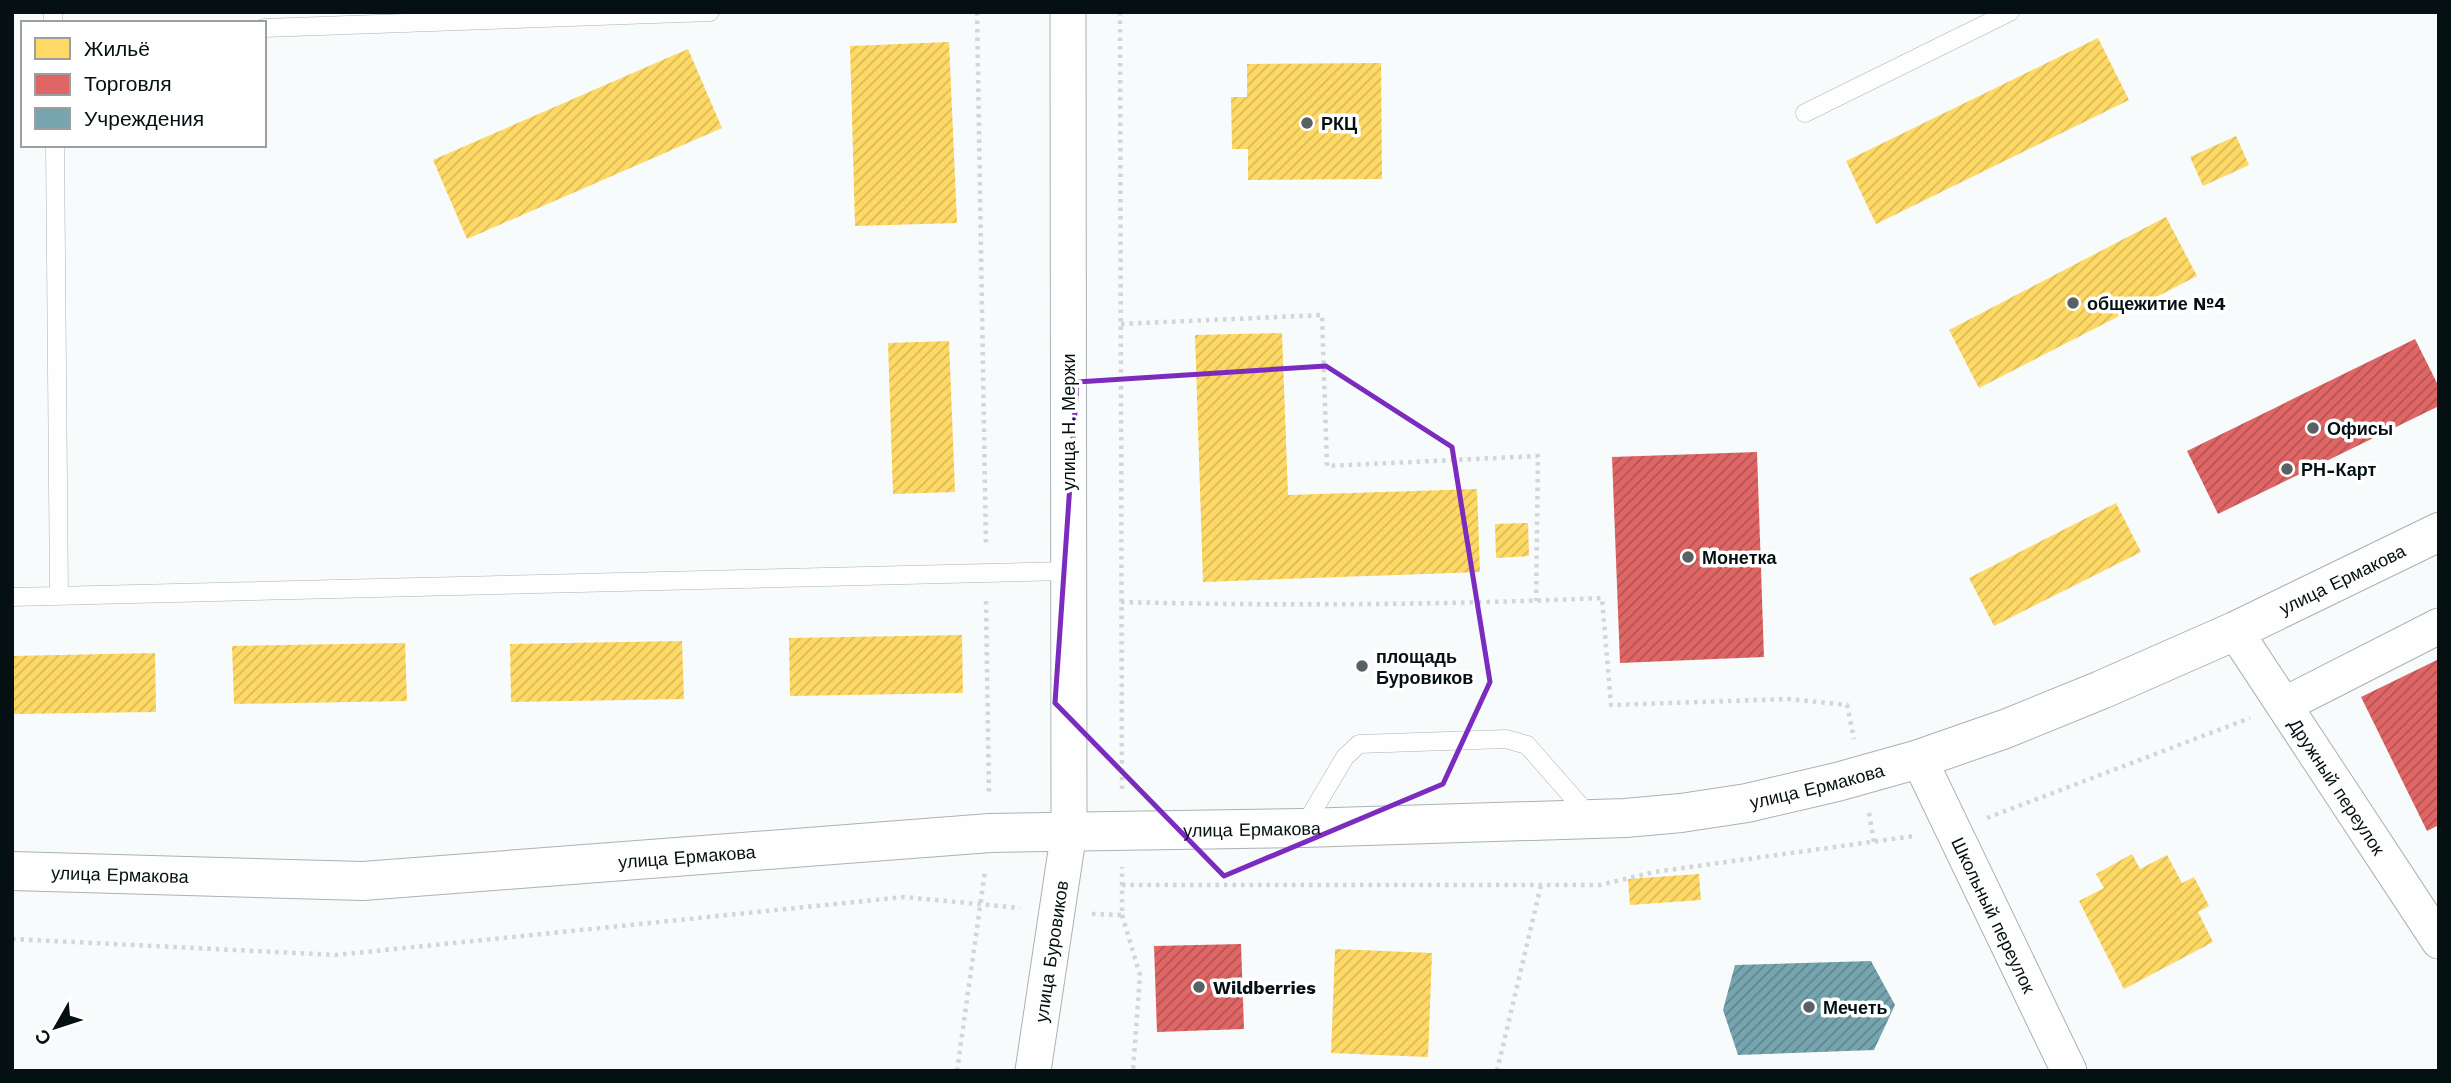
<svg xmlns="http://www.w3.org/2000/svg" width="2451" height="1083" font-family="'Work Sans',sans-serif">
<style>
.homes{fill:url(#homes-hatch)}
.shops{fill:url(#shops-hatch)}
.public{fill:url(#public-hatch)}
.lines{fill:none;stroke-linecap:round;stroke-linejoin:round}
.lane-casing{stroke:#abb2b3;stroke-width:19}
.street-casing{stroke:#abb2b3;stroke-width:37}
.secondary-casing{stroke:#abb2b3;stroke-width:40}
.path{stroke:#d3d5d6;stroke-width:4.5;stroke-dasharray:3.5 5;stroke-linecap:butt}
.lane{stroke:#fefefe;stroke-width:18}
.street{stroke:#fefefe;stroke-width:35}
.secondary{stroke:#fefefe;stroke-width:38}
.marked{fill:none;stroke:#7b2cbf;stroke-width:5;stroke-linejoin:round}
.poi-dot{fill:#596263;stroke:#fff;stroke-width:2.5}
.labels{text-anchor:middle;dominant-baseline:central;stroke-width:7;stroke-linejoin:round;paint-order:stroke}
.poi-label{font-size:18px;font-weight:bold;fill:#041011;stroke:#fff;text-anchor:start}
.street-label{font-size:18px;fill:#041011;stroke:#fff}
</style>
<defs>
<pattern id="homes-hatch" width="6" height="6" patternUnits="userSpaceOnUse" patternTransform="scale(1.75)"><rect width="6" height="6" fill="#ffd966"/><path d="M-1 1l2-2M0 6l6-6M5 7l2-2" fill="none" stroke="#d9b957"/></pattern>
<pattern id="shops-hatch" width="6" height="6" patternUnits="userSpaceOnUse" patternTransform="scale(1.75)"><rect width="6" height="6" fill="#e06666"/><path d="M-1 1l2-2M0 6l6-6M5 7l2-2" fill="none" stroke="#b35353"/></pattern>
<pattern id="public-hatch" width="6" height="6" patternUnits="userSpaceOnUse" patternTransform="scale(1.75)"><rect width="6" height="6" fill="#76a5af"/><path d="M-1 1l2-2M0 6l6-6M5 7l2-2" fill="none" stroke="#5f858d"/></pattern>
</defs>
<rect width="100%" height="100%" fill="#f7fbfb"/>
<path class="homes" d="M2098 38 2129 100 1876 224 1846 161Z
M949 42 957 223 855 226 850 46Z
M688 49 722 128 467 239 433 160Z
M1381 63 1382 179 1248 180V149H1232L1231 97H1247V64Z
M2236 136 2249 165 2203 186 2190 157Z
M2166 217 2197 276 1979 388 1949 330Z
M1282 333 1288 495 1477 489 1480 572 1203 582 1195 335Z
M949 341 955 492 893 494 888 343Z
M2116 503 2141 552 1994 626 1969 578Z
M1528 523 1529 556 1496 558 1495 524Z
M962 635 963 693 790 696 789 638Z
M682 641 684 699 511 702 510 644Z
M405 643 407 701 234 704 232 646Z
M155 653 156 712 12 714V656Z
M2132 854 2140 869 2167 855 2182 883 2194 877 2209 906 2198 912 2213 942 2124 989 2079 901 2104 888 2096 874Z
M1699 874 1701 900 1630 905 1628 879Z
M1335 949 1432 953 1428 1057 1331 1053Z"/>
<path class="shops" d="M2415 339 2439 387V406L2218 514 2187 451Z
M1757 452 1764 657 1620 663 1612 457Z
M2439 659V825L2427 831 2361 697Z
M1241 944 1244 1029 1157 1032 1154 946Z"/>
<path class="public" d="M1871 961 1895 1005 1874 1050 1738 1055 1723 1010 1735 965Z"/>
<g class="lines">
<defs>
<path id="lane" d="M53 12V23
M264 28 710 12
M1805 113 2010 12
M55 145 59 596
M12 597 1068 571
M1303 828 1345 757 1359 744 1506 739 1527 745 1591 818"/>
<g id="street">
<path id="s1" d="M2235 631 2439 941"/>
<path d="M2284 705 2439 626"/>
<path id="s2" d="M1919 759 2069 1071"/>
<path id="s3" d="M1033 1071 1069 831 1068 12"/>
</g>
<g id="secondary">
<path id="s4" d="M12 871 363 881 990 833 1303 828 1625 818 1681 813 1747 803 1837 782 1919 759 2005 729 2101 690 2235 631 2439 532"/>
</g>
</defs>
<use href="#lane" class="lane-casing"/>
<use href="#street" class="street-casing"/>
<use href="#secondary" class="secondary-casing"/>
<path class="path" d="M977 12 986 547
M1120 12 1122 792
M1121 324 1322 315 1327 466 1538 456 1536 601
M986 601 989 796
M1121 602C1282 606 1442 605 1602 598L1611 705 1789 699 1847 705 1854 739
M1869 813 1874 842
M1987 818 2250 718
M1122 885H1600L1654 872 1914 836
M1092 914 1122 915V867
M1122 915 1140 975 1133 1071
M12 939 336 955 904 897 1020 908
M957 1071 985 871
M1497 1071 1541 885"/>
<use href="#lane" class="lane"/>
<use href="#street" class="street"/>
<use href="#secondary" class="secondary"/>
</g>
<path class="marked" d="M1326 366 1452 447 1490 682 1443 784 1224 876 1055 703 1077 382Z"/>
<g class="poi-dot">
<circle cx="1307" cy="123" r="7"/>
<circle cx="2073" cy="303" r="7"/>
<circle cx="2313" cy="428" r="7"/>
<circle cx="2287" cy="469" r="7"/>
<circle cx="1688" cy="557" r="7"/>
<circle cx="1362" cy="666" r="7"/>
<circle cx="1199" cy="987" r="7"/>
<circle cx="1809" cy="1007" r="7"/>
</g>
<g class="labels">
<g class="poi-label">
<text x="1321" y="123">РКЦ</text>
<text x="2087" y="303">общежитие №4</text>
<text x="2327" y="428">Офисы</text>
<text x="2301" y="469">РН-Карт</text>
<text x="1702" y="557">Монетка</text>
<text x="1376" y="656">площадь<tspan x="1376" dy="21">Буровиков</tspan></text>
<text x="1213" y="987">Wildberries</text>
<text x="1823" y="1007">Мечеть</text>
</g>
<g class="street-label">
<text transform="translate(1068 422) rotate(-90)">улица Н. Мержи</text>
<text stroke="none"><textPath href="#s4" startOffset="2376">улица Ермакова</textPath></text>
<text stroke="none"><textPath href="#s4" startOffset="1810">улица Ермакова</textPath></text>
<text stroke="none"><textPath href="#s1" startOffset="186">Дружный переулок</textPath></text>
<text stroke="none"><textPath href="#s4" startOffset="1242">улица Ермакова</textPath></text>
<text stroke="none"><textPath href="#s4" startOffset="676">улица Ермакова</textPath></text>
<text stroke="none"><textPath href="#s4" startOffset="108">улица Ермакова</textPath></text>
<text stroke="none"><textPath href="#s2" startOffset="173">Школьный переулок</textPath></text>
<text stroke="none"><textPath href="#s3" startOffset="121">улица Буровиков</textPath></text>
</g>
</g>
<rect width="2451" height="1083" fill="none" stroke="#041011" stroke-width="28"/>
<rect x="21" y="21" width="245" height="126" fill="#ffffff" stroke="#9b9fa0" stroke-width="2"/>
<rect x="35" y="38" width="35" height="21" fill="#ffd966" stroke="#9b9fa0" stroke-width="2"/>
<text x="84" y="56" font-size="21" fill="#041011">Жильё</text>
<rect x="35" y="74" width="35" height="21" fill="#e06666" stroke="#9b9fa0" stroke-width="2"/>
<text x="84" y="91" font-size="21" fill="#041011">Торговля</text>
<rect x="35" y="108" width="35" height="21" fill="#76a5af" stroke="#9b9fa0" stroke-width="2"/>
<text x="84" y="126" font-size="21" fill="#041011">Учреждения</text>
<g transform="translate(56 1027) rotate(231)" stroke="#ffffff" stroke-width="5" paint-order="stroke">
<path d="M0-5L12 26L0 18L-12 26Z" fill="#041011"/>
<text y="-10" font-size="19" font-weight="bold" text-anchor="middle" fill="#041011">С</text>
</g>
</svg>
